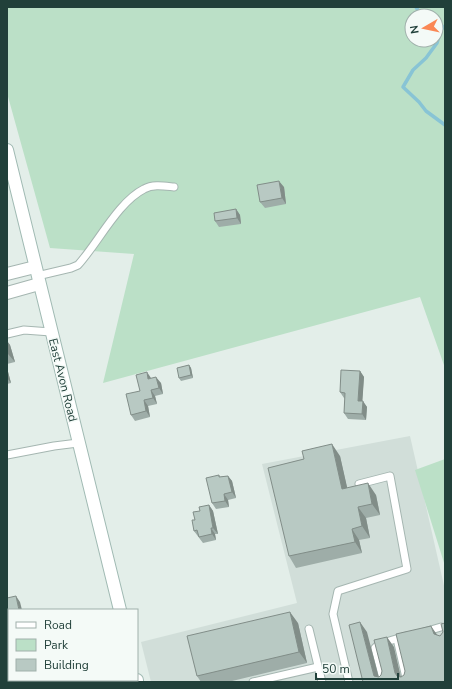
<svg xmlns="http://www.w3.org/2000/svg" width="452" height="689" font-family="'Nunito Sans',sans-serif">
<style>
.built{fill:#d1ded9}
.green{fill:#bbe0c7;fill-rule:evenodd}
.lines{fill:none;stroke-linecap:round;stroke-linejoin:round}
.stream{stroke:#88c4d5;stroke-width:3.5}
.lane-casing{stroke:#a5b6b1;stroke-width:9}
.street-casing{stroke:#a5b6b1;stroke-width:14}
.secondary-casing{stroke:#a0bab3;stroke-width:14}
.lane{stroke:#fff;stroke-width:7}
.street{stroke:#fff;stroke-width:12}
.secondary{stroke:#fff;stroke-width:12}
.wall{fill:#9eada8}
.shaded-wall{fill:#818d88}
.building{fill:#b8c9c3;stroke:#818d88}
.labels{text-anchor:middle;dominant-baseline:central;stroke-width:3;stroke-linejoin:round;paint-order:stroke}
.street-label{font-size:12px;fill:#21403a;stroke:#f4faf7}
</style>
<rect width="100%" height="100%" fill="#e3eee9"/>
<path class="built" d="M410 436 445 590V682H151L141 642 297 603 262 464Z"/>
<path class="green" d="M7 7H445V368L420 297 103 383 134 254 50 248 7 93ZM412 16H436V40H412Z
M445 459V566L415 470Z"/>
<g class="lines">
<path class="stream" d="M416 7 419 12 424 16
M436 22 445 28
M443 28 441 29 437 43 426 58 413 70 403 87 419 102 426 111 445 125"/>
<defs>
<path id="lane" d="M37 276 71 268 78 265C98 243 118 202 144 189 153 184 164 186 174 187
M7 334 24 330 51 332
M7 455 54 446 78 443
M309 629 322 682
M424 632 441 627
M397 639 407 682
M253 682 318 667
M349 682 333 614 338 591 407 569 390 476 359 484
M384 682 375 648 379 644 406 636"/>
<path id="street" d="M7 274 35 267
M7 293 39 284"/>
<path id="secondary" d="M7 150 120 610
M137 680V682"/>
</defs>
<use href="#lane" class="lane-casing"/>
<use href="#street" class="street-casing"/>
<use href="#secondary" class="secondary-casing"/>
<use href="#lane" class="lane"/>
<use href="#street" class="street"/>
<use href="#secondary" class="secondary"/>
</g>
<path class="wall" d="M284 187 286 204 265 208 260 202Z
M236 209 240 215 241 224 219 227 215 221Z
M7 341 10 345 15 362 7 364Z
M189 365 191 368 193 378 181 381 179 378Z
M7 368 11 383 7 384Z
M360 371 364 377 362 401 367 407 366 420 348 419 344 413 345 399 344 398 340 392Z
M151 379 161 383 163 394 155 396 157 404 148 406 150 417 135 421 131 415 140 391Z
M340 456 347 488 376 495 380 515 366 518 370 538 359 540 362 553 296 568 289 556Z
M219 475 220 477 228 476 232 481 236 498 228 500 229 507 216 509 212 503Z
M209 505 213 511 218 534H215L216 540 203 543 194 531 195 520 200 511Z
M298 623 307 663 228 682H201L197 676Z"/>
<path class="shaded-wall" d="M279 181 284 187 286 204 282 198Z
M236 209 240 215 241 224 237 218Z
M7 341 10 345 15 362 8 354 7 348Z
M189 365 191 368 193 378 191 375Z
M7 368 11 383 7 378Z
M360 371 364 377 362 407 358 401Z
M147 372 151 378 148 379Z
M156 377 161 383 163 394 159 388Z
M151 390 155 396 157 404 153 398Z
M144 400 148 406 150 417 146 411Z
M363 401 367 407 366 420 362 414Z
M332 444 340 456 350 500 342 489Z
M228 476 232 481 236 498 232 492Z
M368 483 376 495 380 515 372 504Z
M224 494 228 500 229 507 225 501Z
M209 505 213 511 218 534 213 528Z
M358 507 366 518 370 538 362 526Z
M211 528 215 534 216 540 212 534Z
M352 529 359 540 362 553 355 542Z
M16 596 20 602 22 610H19Z
M290 612 298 623 307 663 299 652Z
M360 622 367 632 380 682 374 676Z
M431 626 438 636 434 634Z
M387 637 394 647 402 682H401L395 673Z"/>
<path class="building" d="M279 181 282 198 260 202 257 185Z
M236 209 237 218 215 221 214 213Z
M189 365 191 375 179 378 177 368Z
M341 370 360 371 358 401H363L362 414 344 413 345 393 340 392Z
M147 372 148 379 156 377 159 388 151 390 153 398 144 400 146 411 131 415 126 394 140 391 136 375Z
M332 444 342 489 368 483 372 504 358 507 362 526 352 529 355 542 289 556 268 468 304 459 302 451Z
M219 475V477L228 476 232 492 224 494 225 501 212 503 206 478Z
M209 505 213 528H211L212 534 199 537 197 530 194 531 192 520H195L193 512 200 511 199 507Z
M16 596 19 610H9V624L7 625V598Z
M290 612 299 652 197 676 187 636Z
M360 622 374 676 379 677 381 675 382 671 374 640 387 637 395 673 397 676 401 677 404 675 405 671 396 634 431 626 434 634 440 636 443 632 441 624 445 623V682H363L349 625Z"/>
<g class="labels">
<g class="street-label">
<text transform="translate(63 380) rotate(76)">East Avon Road</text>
</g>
</g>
<rect width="452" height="689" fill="none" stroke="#21403a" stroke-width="16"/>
<rect x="8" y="609" width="130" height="72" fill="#f4faf7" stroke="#a0b0ab"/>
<rect x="16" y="622" width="20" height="6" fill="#ffffff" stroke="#a0b0ab"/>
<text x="44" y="629" font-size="12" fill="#21403a">Road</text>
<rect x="16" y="639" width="20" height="12" fill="#bbe0c7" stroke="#a0b0ab"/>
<text x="44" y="649" font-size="12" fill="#21403a">Park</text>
<rect x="16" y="659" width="20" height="12" fill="#b8c9c3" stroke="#a0b0ab"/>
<text x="44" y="669" font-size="12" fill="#21403a">Building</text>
<g transform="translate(424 28) rotate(261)"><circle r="19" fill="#f4faf7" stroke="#a0b0ab"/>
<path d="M0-3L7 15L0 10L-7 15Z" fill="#fa8855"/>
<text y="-6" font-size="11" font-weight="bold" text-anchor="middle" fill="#21403a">N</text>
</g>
<path d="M316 673v6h82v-6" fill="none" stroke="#21403a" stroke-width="2"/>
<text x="322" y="673" font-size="12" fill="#21403a" stroke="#f4faf7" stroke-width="3" paint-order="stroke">50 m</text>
</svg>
